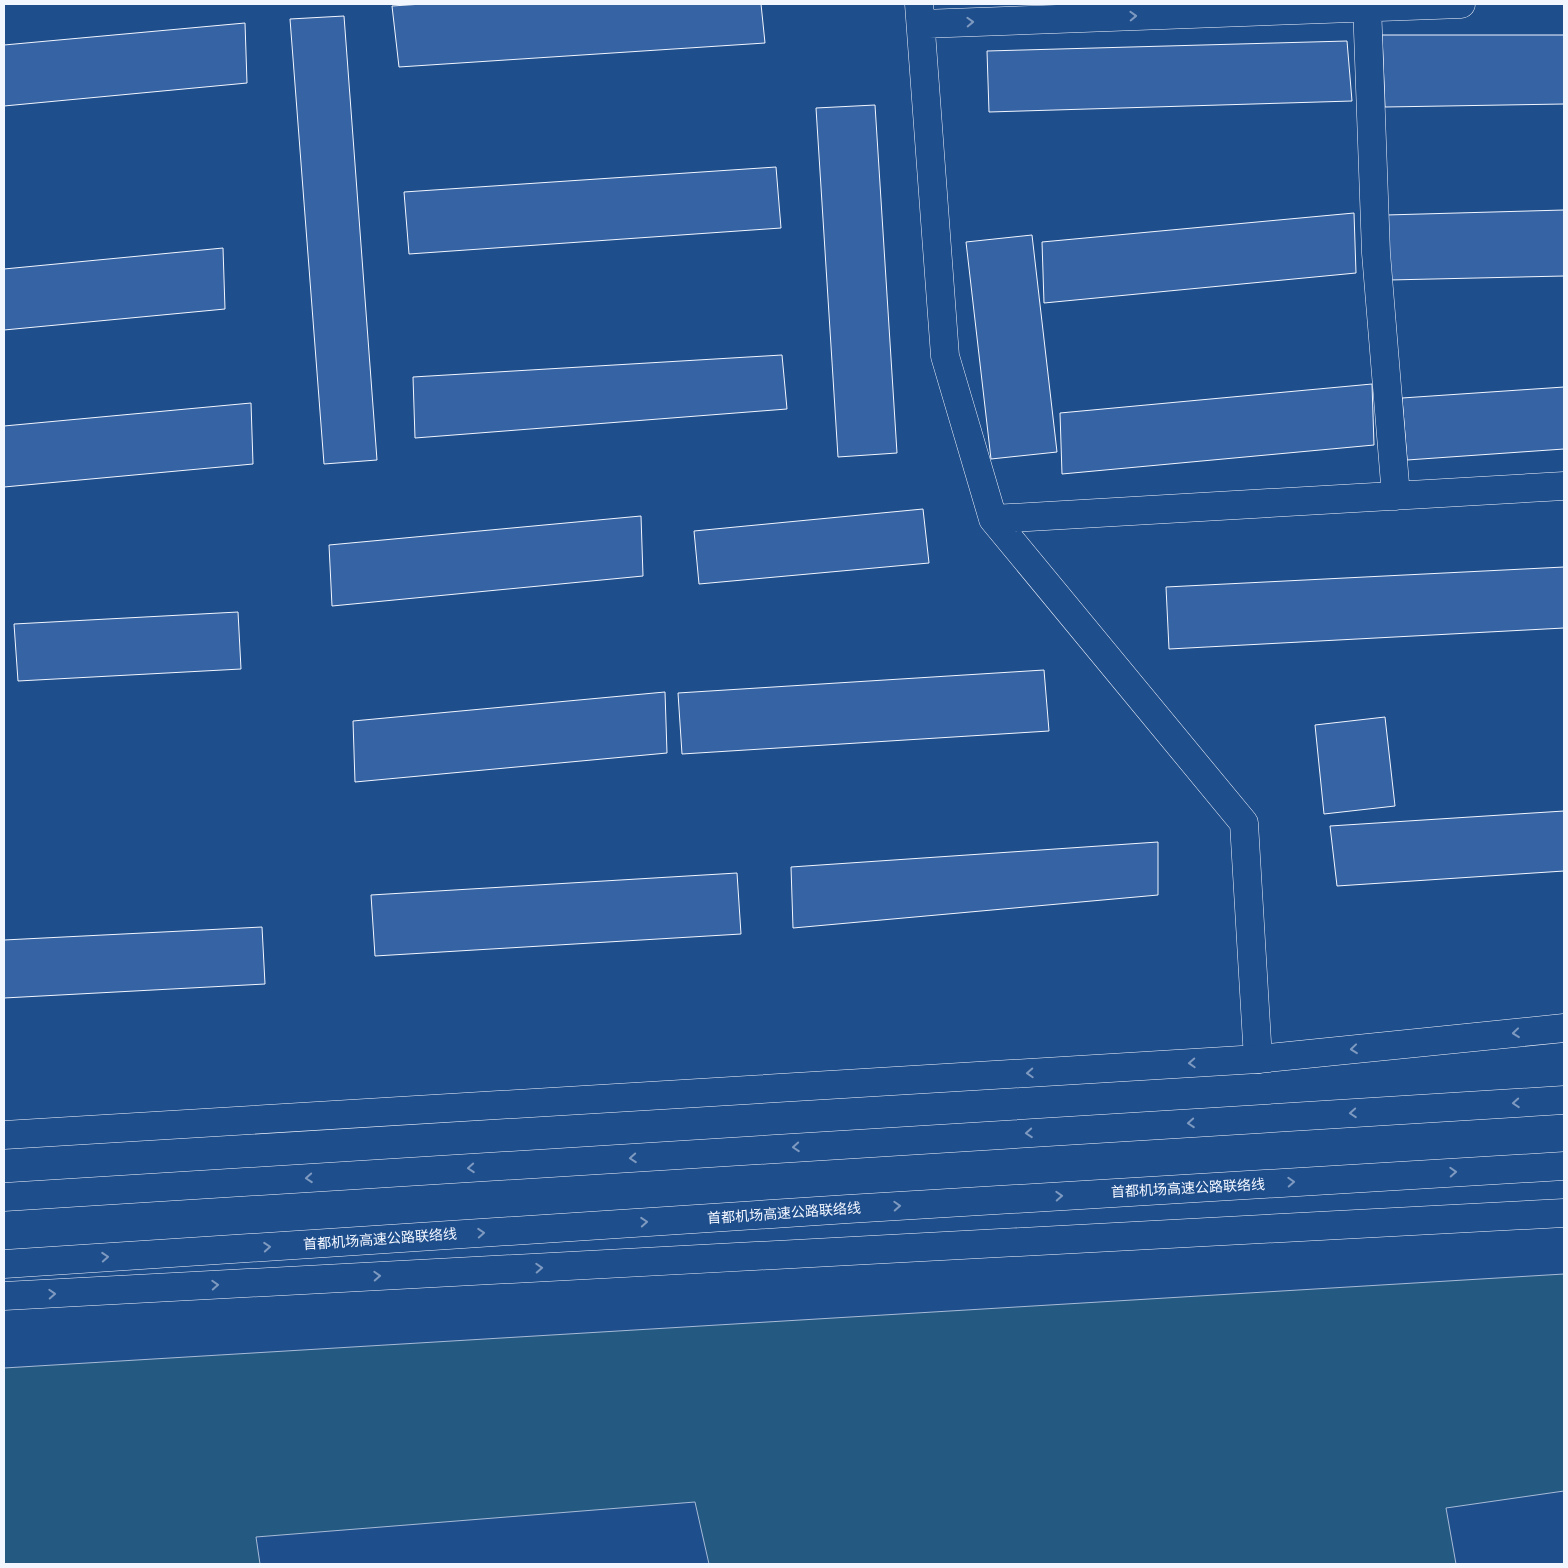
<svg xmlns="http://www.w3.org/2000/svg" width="1568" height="1568" font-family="Ubuntu,'Noto Sans SC',sans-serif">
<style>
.green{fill:#245a82;stroke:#a8bbd7}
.building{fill:#3563a3;stroke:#f2f6ff}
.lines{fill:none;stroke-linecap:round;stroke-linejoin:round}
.minor-casing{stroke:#f2f6ff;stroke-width:29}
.major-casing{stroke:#f2f6ff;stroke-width:29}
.highway-casing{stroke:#f2f6ff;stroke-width:29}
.minor{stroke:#1f4e8c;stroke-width:28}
.major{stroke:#1f4e8c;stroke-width:28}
.highway{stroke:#1f4e8c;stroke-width:28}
.oneway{stroke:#7e9ac0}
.labels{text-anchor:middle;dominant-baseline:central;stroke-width:4;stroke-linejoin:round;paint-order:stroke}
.street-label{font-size:14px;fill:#f2f6ff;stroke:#1f4e8c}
</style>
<rect width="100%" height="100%" fill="#1f4e8c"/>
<path class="green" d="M1564 1274V1491L1446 1508 1456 1564H709L695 1502 256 1537 260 1564H4V1368Z"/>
<path class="building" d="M423 4H761L765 43 399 67 392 6Z
M344 16 377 460 324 464 290 19Z
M245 23 247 83 4 106V45Z
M1382 35H1564V104L1385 107Z
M1347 41 1352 101 989 112 987 51Z
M875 105 897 453 838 457 816 108Z
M776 167 781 228 409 254 404 192Z
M1564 210V276L1389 280 1386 215Z
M1354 213 1356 273 1044 303 1042 242Z
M1032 235 1057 452 991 459 966 242Z
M223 248 225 309 4 330V269Z
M782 355 787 409 415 438 413 377Z
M1372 384 1374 445 1062 474 1060 413Z
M1564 387V449L1407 460 1402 398Z
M251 403 253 464 4 487V426Z
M923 509 929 563 699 584 694 531Z
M641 516 643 576 332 606 329 545Z
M1564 567V628L1169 649 1166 587Z
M238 612 241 669 18 681 14 624Z
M1044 670 1049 731 682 754 678 693Z
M665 692 667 753 355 782 353 721Z
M1385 717 1395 806 1324 814 1315 725Z
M1564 811V871L1337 886 1330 826Z
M1158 842V895L793 928 791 867Z
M737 873 741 934 375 956 371 895Z
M262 927 265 984 4 998V940Z"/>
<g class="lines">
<defs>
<path id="minor" d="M919 4 945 356 993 519 1244 823 1258 1059
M1367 4 1376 253 1396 496
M922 24 1461 4
M993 519 1564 486"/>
<path id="major" d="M4 1135 1258 1059 1564 1028
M4 1296 1564 1213"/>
<path id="highway" d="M4 1197 1564 1100
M4 1264 848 1209 1564 1166"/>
</defs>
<use href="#minor" class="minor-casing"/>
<use href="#major" class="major-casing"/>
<use href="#highway" class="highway-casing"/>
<use href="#minor" class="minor"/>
<use href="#major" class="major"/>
<use href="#highway" class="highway"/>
</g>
<defs><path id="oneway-chevron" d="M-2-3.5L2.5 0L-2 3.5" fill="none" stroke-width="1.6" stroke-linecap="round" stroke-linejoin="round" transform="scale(1.25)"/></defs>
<g class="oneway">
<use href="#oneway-chevron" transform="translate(1133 16) rotate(-2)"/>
<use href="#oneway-chevron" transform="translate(970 22) rotate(-2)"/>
<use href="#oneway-chevron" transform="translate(1516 1033) rotate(174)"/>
<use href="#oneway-chevron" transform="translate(1354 1049) rotate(174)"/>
<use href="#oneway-chevron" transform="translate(1192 1063) rotate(177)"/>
<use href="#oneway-chevron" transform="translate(1030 1073) rotate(177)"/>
<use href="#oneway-chevron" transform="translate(1516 1103) rotate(176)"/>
<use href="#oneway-chevron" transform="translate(1353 1113) rotate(176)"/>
<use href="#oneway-chevron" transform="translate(1191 1123) rotate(176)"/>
<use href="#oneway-chevron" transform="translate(1029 1133) rotate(176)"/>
<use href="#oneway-chevron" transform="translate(796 1147) rotate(176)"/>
<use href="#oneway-chevron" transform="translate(633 1158) rotate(176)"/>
<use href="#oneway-chevron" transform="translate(471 1168) rotate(176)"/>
<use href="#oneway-chevron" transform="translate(1453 1172) rotate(-3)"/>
<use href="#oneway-chevron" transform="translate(309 1178) rotate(176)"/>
<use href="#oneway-chevron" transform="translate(1291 1182) rotate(-3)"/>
<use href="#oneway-chevron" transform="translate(1059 1196) rotate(-3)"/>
<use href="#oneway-chevron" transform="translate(897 1206) rotate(-3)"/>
<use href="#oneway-chevron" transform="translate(644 1222) rotate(-4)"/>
<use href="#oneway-chevron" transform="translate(481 1233) rotate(-4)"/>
<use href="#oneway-chevron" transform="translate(267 1247) rotate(-4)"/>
<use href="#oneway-chevron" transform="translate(105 1257) rotate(-4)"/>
<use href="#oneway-chevron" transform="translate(539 1268) rotate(-3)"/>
<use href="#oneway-chevron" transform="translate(377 1276) rotate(-3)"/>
<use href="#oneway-chevron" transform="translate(215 1285) rotate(-3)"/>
<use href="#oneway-chevron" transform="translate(52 1294) rotate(-3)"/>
</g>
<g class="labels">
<g class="street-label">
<text transform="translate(1188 1188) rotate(-3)">首都机场高速公路联络线</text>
<text transform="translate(784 1213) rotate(-4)">首都机场高速公路联络线</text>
<text transform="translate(380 1239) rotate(-4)">首都机场高速公路联络线</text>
</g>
</g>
<rect width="1568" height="1568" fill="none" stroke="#f2f6ff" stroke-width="10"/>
</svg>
